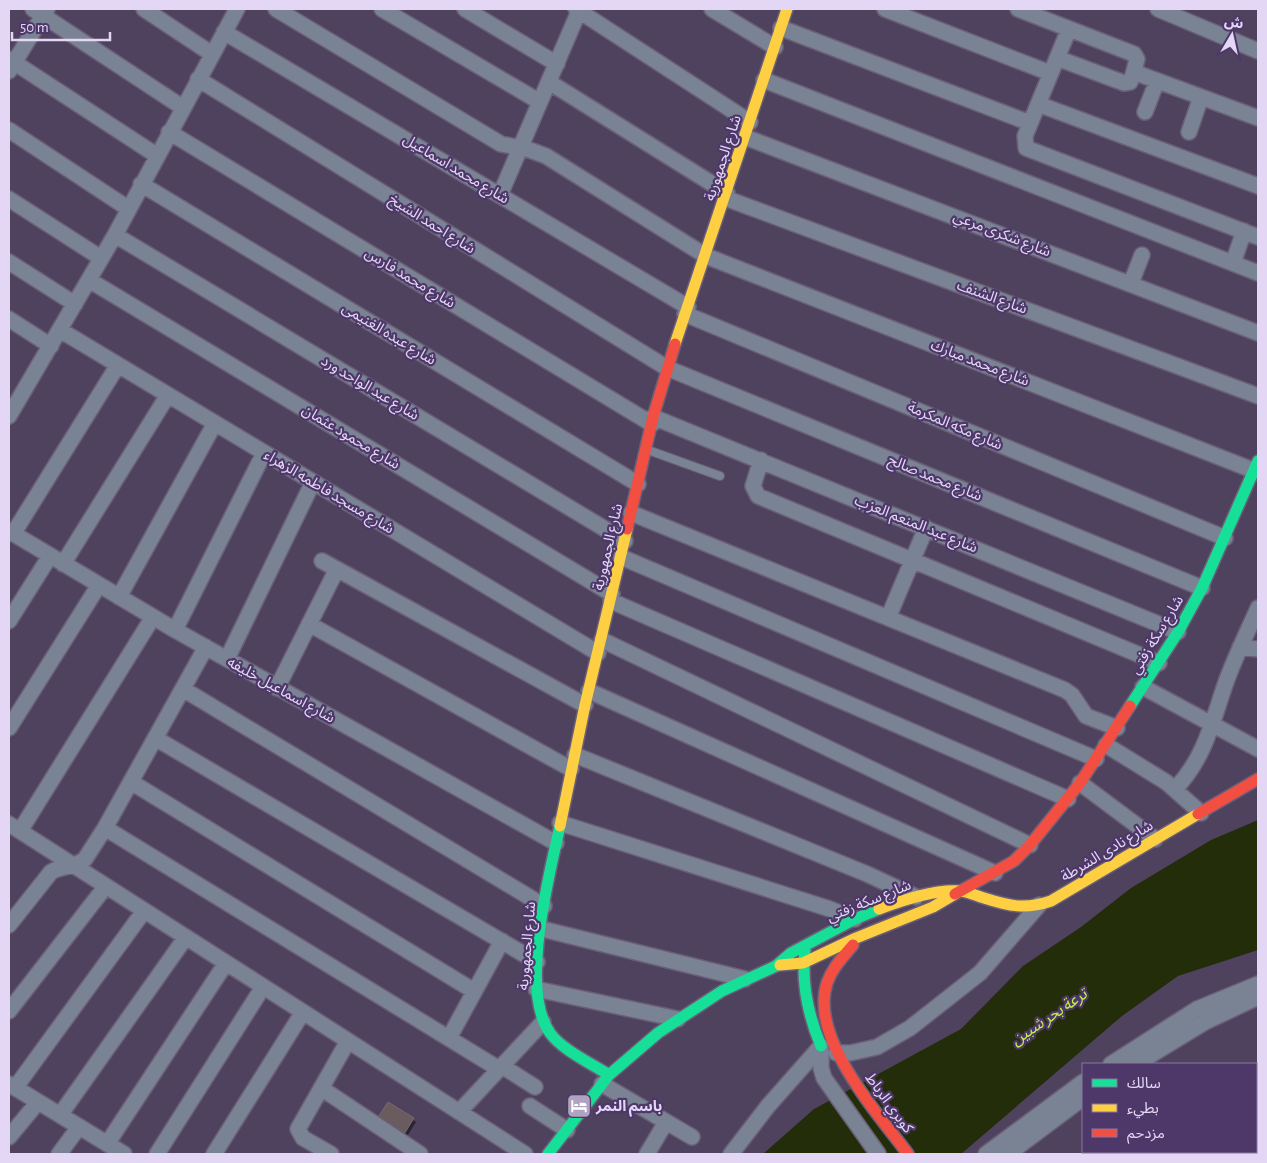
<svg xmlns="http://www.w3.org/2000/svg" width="1267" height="1163" font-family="'Alegreya Sans','Noto Sans Arabic',sans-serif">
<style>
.water{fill:#242d09}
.shadow{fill:#0007}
.building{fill:#6a5b5e;stroke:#786a6e}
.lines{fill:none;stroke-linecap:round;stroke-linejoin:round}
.lane-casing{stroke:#6a5f77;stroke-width:10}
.street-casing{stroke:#6a5f77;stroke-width:18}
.fast-casing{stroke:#6a5f77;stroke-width:14}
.slow-casing{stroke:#6a5f77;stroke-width:14}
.jam-casing{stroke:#6a5f77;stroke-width:14}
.lane{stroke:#7a8394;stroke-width:8}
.street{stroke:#7a8394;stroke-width:15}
.fast{stroke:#16e098;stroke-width:11}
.slow{stroke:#ffcf43;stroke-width:11}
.jam{stroke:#f24e42;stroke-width:11}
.labels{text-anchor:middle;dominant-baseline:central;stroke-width:4.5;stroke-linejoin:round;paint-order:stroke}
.street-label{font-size:15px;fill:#e3d7f5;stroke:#4e3769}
.poi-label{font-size:15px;font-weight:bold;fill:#e3d7f5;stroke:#4e3769;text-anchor:start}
.water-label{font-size:16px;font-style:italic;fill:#c2f04a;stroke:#4e3769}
</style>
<rect width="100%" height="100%" fill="#4f425e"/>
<path class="water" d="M1258 820V950L1178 976 1122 1016 961 1154H763L814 1109 961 1029 1023 966 1081 927 1131 888 1211 840Z"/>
<path class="shadow" d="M389 1103 416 1122 406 1138 381 1122Z"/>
<path class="building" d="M388 1102 414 1118 403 1136 377 1119Z"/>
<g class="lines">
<defs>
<path id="lane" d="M648 450 720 476"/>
<path id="street" d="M33 9 182 107
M144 9 212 54
M276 9 501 144 527 149 546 156 706 256 1255 471
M382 9 540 102
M465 9 557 64
M576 9 750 122
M712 9 775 47
M885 9 1050 73
M1018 9 1134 54 1137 59 1133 75
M1158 9 1258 51
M781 28 1030 123
M1069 29 1025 136 1026 148 1258 237
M224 32 688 307
M1057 58 1124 83 1130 82 1133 75 1139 74 1258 118
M9 59 156 155
M9 71 47 9
M198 79 667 368 1202 588
M764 80 1258 273
M549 82 727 193
M1038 104 1258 186
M1145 112 1157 81
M9 130 129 209
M169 132 652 424
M1189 132 1201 97
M745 137 1258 333
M141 184 638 484
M500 195 579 11
M725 198 1258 396
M9 199 101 258
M115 235 625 541
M9 262 75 304
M1233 263 1244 231
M89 280 612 594
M1131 283 1142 255
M685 314 1225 538
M9 319 51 346
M60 330 598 653
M9 416 115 235 237 9
M653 417 1178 632
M761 460 753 486 758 496 1159 663
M631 513 1065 690 1072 695 1086 716 1117 728
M9 531 175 630 556 843
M13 534 118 365
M621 557 1096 759
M322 561 585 705
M63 564 168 395
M119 597 215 423
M611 601 1068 799
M888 618 926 528
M9 621 50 556
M309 624 571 769
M175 630 264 453
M602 640 1030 845
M1240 647 1258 649
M227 659 313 482
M1143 687 1258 749
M277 688 337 569
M183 689 544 906
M589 691 995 873
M9 728 99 585
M155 738 537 962
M1106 745 1166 782 1201 813
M575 755 867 874 916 897
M131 782 474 991
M1080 783 1155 839
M1175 789C1205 758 1212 722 1226 682 1235 657 1247 633 1258 608
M560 823 830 909 855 919
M9 824 525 1154
M105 828 499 1069
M20 831 153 617
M9 925 51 872C62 865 75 868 85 859L105 828 206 647
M542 929 745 979
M536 989 678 1019
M9 1011 106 886
M449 1038 502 941
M821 1046V1068L824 1078 878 1154
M836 1053H850L877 1047 910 1028 980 973 1039 905
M1111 1064 1197 1009 1258 984
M1136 1064 1205 1022 1258 997
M502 1066 535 1087
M9 1084 124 1154
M602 1084 692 1137
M15 1088 144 911
M321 1088 420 1154
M530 1106 567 1130
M1256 1111 1258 1128
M459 1112 543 1022
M60 1115 186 937
M9 1137 38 1102
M107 1144 226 963
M59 1154 79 1127
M157 1154 263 987
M214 1154 303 1012
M331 1154 303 1138 298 1129 348 1041
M647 1154 666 1122
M731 1154 768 1106 821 1046
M986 1154 1083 1082
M1008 1154 1083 1098
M1157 1154 1163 1152"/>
<path id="fast" d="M1130 706 1178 632 1202 588 1258 461
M560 826C549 876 519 990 550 1033 561 1049 592 1064 609 1075
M805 950C801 984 808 1015 821 1046
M548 1154 609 1075 658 1033 722 991 776 966 791 953 855 919 879 909"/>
<path id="slow" d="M675 344 787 9
M560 826 585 705 627 529
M879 909C903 900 935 889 961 891 969 892 977 896 984 898 1009 906 1025 910 1051 901L1198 814
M780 965 803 963 856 938 933 907 955 894"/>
<path id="jam" d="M627 529 653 417 675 344
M1198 814 1258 779
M955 894 1014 861 1030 845 1080 783 1130 706
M853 945C843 957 832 968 827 983 809 1038 877 1112 908 1154"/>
</defs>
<use href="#lane" class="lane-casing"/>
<use href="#street" class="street-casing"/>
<use href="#fast" class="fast-casing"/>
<use href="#slow" class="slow-casing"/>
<use href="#jam" class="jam-casing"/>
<use href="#lane" class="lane"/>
<use href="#street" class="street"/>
<use href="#fast" class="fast"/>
<use href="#slow" class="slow"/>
<use href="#jam" class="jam"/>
</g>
<defs>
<symbol id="hotel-square" viewBox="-11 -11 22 22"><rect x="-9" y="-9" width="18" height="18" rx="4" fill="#afa3c0" stroke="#4e3769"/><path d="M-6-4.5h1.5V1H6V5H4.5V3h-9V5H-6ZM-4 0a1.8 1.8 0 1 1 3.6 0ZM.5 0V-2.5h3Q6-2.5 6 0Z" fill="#fff"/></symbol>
</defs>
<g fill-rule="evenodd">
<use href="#hotel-square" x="565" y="1092" width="28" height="28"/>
</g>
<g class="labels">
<g class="street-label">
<text transform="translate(723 158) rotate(-72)">شارع الجمهورية</text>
<text transform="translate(456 169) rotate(31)">شارع محمد اسماعيل</text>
<text transform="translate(432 224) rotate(32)">شارع احمد الشيخ</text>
<text transform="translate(1002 234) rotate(21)">شارع شكرى مرعي</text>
<text transform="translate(410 278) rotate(31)">شارع محمد فارس</text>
<text transform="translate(992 297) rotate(20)">شارع الشنف</text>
<text transform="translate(389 334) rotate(31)">شارع عبده الغنيمى</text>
<text transform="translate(980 363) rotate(21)">شارع محمد مبارك</text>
<text transform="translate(370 388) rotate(31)">شارع عبد الواحد ورد</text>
<text transform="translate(955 426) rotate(23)">شارع مكه المكرمة</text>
<text transform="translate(351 437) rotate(31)">شارع محمود عثمان</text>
<text transform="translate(935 478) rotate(22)">شارع محمد صالح</text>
<text transform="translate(329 492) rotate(31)">شارع مسجد فاطمه الزهراء</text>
<text transform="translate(916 524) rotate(22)">شارع عبد المنعم العزب</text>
<text transform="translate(608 547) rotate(-77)">شارع الجمهورية</text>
<text transform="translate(1157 635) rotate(-59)">شارع سكة زفتي</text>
<text transform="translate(281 690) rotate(29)">شارع اسماعيل خليفه</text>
<text transform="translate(1107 851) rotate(-31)">شارع نادى الشرطة</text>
<text transform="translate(869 901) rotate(-22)">شارع سكة زفتي</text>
<text transform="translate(527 946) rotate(-85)">شارع الجمهورية</text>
<text transform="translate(889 1103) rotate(54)">كوبري الرباط</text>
</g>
<g class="poi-label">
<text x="596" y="1106">باسم النمر</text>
</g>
<g class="water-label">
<text transform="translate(1049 1017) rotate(-34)">ترعة بحر شبين</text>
</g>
</g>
<rect width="1267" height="1163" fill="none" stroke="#e3d7f5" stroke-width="20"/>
<rect x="1082" y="1063" width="175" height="90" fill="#4e3769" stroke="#8a77a1"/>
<rect x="1092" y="1079" width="25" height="8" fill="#16e098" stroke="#8a77a1"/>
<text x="1127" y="1088" font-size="15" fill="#e3d7f5">سالك</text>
<rect x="1092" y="1104" width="25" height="8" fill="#ffcf43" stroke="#8a77a1"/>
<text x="1127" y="1113" font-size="15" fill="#e3d7f5">بطيء</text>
<rect x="1092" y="1129" width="25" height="8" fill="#f24e42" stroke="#8a77a1"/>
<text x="1127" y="1138" font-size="15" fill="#e3d7f5">مزدحم</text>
<g transform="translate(1232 35) rotate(9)" stroke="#4e3769" stroke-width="4" paint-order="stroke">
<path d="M0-4L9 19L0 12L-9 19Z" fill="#e3d7f5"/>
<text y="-8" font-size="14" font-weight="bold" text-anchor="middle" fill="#e3d7f5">ش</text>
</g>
<path d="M12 32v8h98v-8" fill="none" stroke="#e3d7f5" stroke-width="2.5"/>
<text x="20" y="32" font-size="15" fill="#e3d7f5" stroke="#4e3769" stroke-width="4" paint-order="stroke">50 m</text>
</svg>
